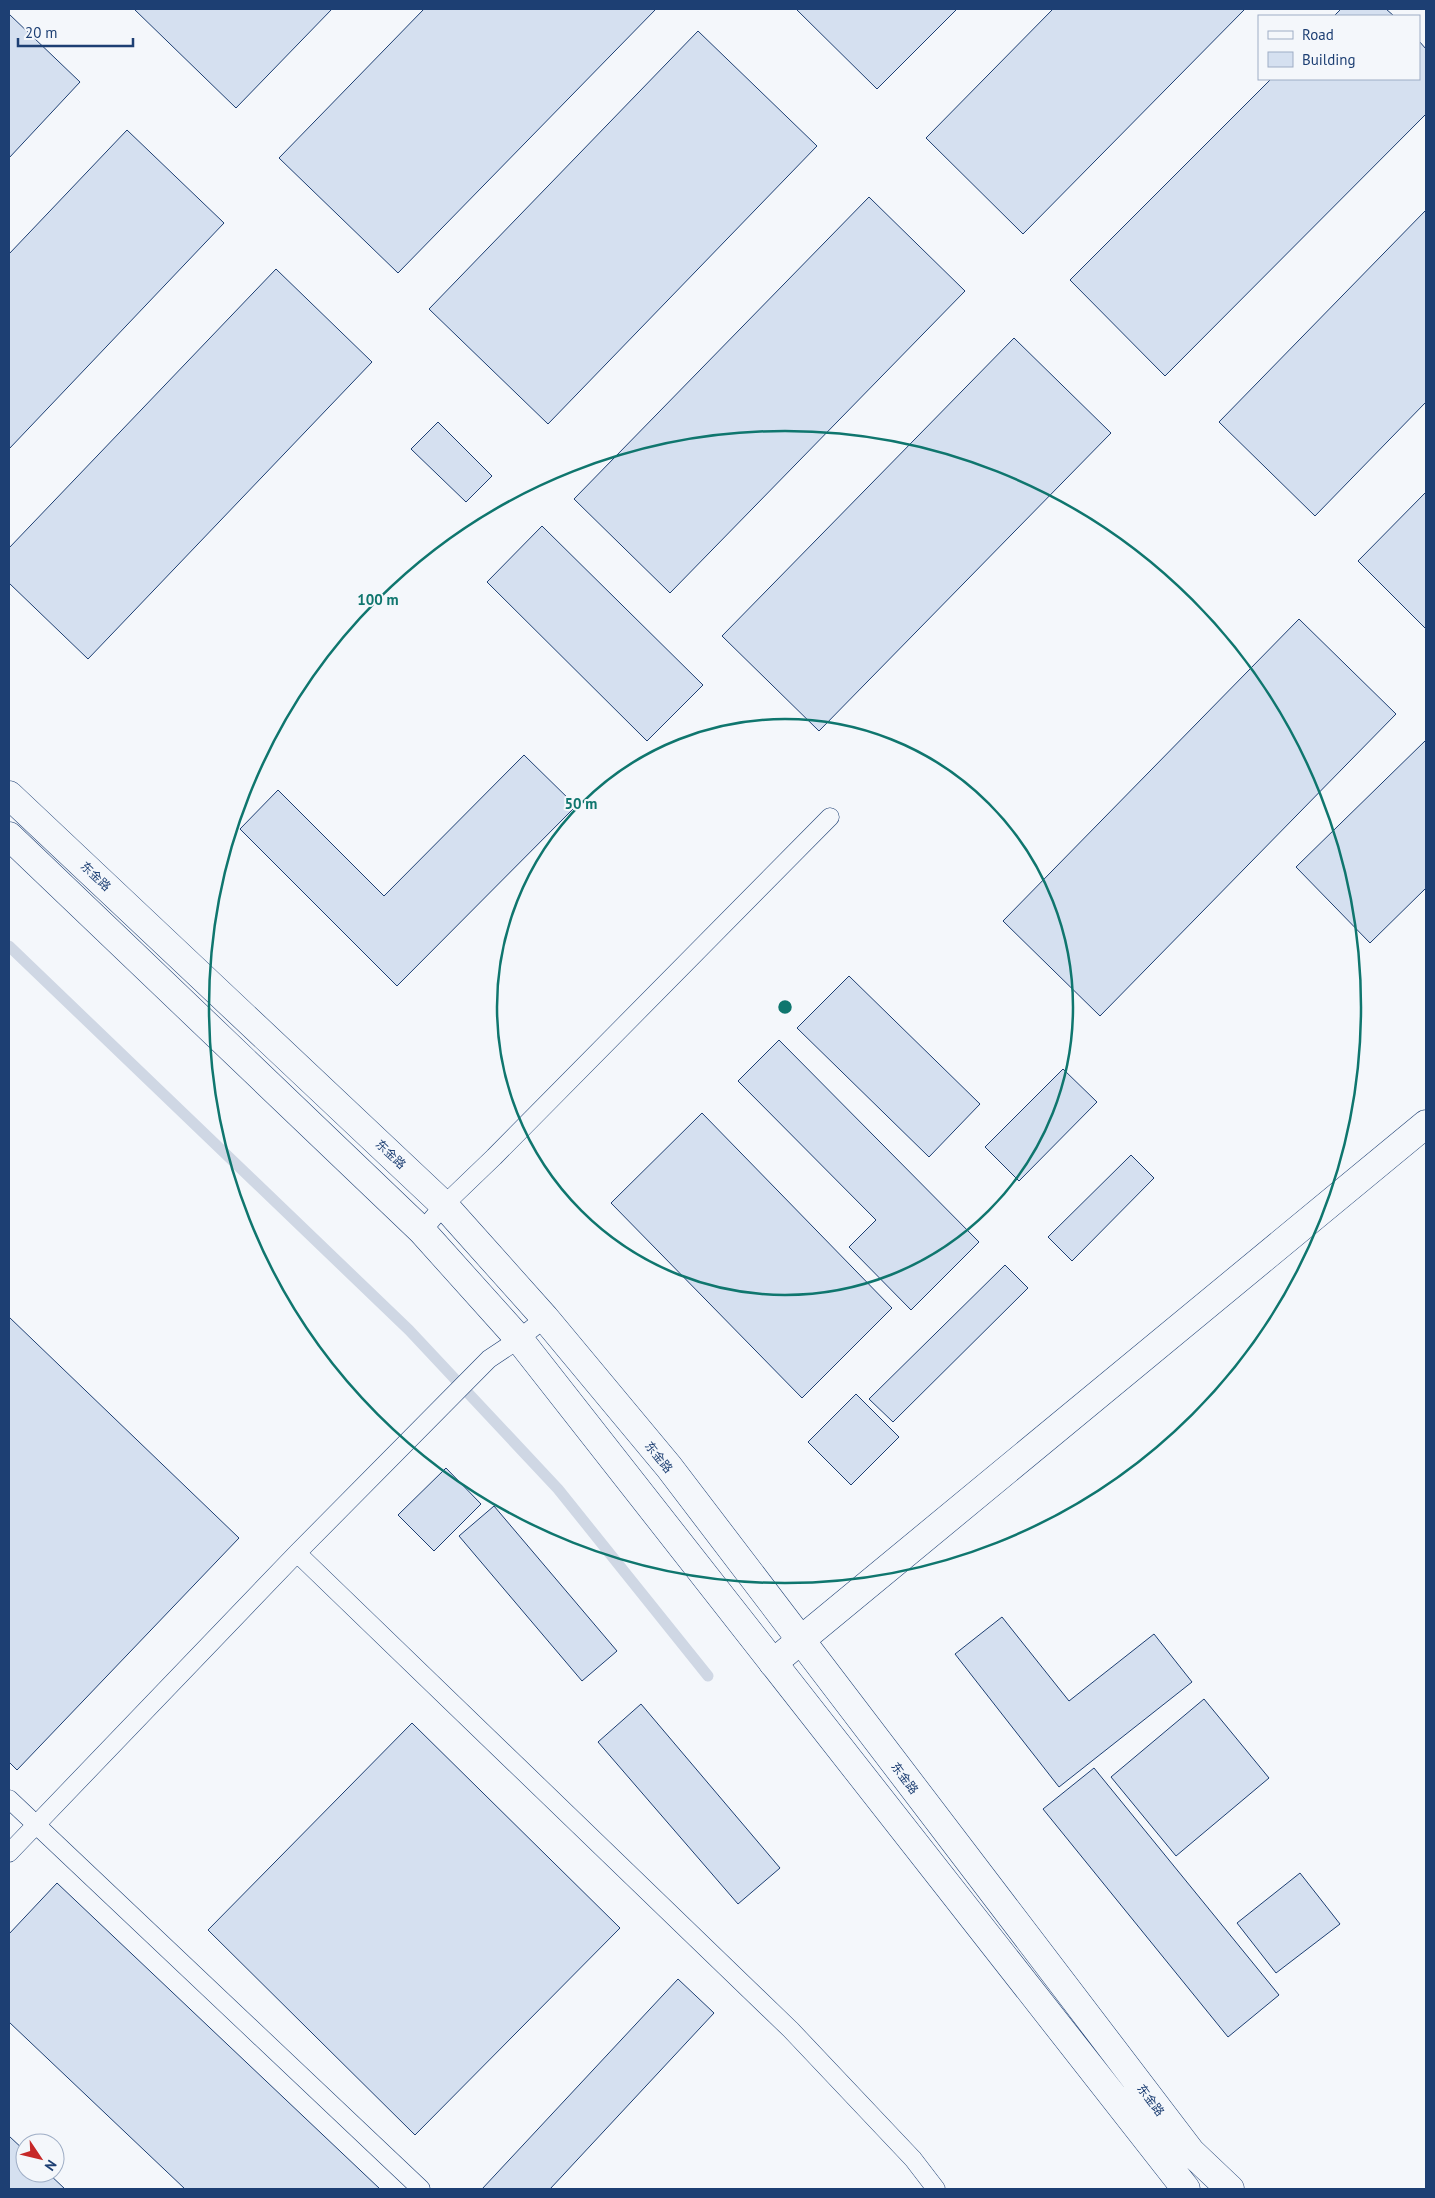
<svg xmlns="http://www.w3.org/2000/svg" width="1435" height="2198" font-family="'PT Sans','Noto Sans SC',sans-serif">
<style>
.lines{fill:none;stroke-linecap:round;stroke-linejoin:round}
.stream{stroke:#cfd7e4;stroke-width:11}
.building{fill:#d5e0f0;stroke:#1d3f73}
.lane-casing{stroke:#1d3f73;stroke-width:19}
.secondary-casing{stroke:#1d3f73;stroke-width:29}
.primary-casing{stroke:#1d3f73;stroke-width:29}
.lane{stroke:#f4f7fb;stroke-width:18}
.secondary{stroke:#f4f7fb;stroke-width:28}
.primary{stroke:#f4f7fb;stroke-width:28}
.ring{fill:none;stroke:#0f766e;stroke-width:2.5}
.labels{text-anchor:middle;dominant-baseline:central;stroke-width:4;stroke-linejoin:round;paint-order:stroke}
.street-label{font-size:12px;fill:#1d3f73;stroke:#f4f7fb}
.centre{fill:#0f766e;stroke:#f4f7fb;stroke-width:2.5}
.ring-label{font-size:15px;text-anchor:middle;font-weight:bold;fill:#0f766e;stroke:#f4f7fb;stroke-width:4;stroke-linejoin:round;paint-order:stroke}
</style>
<rect width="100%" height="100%" fill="#f4f7fb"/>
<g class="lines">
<path class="stream" d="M9 946 409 1330 558 1489 708 1676"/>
</g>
<path class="building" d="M134 9H332L236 108Z
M424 9H656L398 273 279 158Z
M796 9H957L877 89Z
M1053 9H1245L1023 234 926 138Z
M1341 9H1386L1394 16H1334Z
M9 14 80 82 9 158Z
M698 31 817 146 548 424 429 309Z
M1419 41 1426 49V114L1165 376 1070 280 1271 79H1419Z
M127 130 224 223 9 449V254Z
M869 197 965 291 670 593 574 499Z
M1426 210V402L1315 516 1219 422Z
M276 269 372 362 88 659 9 583V548Z
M1014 338 1111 433 819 731 722 636Z
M438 422 492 476 466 502 411 449Z
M1426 492V629L1358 561Z
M542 526 703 685 647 741 487 582Z
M1299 619 1396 714 1100 1016 1003 921Z
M1426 740V888L1370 943 1296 867Z
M524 755 576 806 397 986 240 829 278 790 384 896Z
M849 976 980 1104 929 1157 797 1028Z
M779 1040 979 1242 911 1310 849 1247 876 1220 738 1081Z
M1063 1069 1097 1102 1019 1181 985 1147Z
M702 1113 892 1308 802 1398 611 1203Z
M1131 1155 1154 1178 1072 1261 1048 1237Z
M1005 1265 1028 1288 893 1422 869 1399Z
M9 1317 239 1538 17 1770 9 1762Z
M856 1394 899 1437 851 1485 808 1442Z
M446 1468 481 1504 434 1551 398 1515Z
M494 1506 617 1651 582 1681 459 1536Z
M1002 1617 1069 1701 1154 1634 1192 1682 1059 1787 955 1654Z
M1204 1699 1269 1778 1176 1856 1111 1777Z
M641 1704 780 1868 738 1904 598 1742Z
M412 1723 620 1928 415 2135 208 1930Z
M1094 1768 1279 1995 1228 2037 1043 1809Z
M1300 1873 1340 1924 1276 1973 1237 1923Z
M57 1883 380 2189H185L9 2022V1934Z
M678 1979 714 2013 550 2189H482Z
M9 2136 25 2151V2173H48L65 2189H9Z"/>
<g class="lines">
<defs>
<path id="lane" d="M422 1231 444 1205 494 1157 830 817
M297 1553 791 2030 913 2159 936 2189
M9 1799 421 2189
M9 1853 297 1553 489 1359 519 1339 545 1318"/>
<path id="secondary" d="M773 1663 1426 1124"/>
<path id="primary" d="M9 795 444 1205 545 1318 669 1467 1191 2152 1230 2189
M9 836 422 1231 519 1339 1186 2189"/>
</defs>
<use href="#lane" class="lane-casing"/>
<use href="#secondary" class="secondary-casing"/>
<use href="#primary" class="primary-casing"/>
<use href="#lane" class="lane"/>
<use href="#secondary" class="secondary"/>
<use href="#primary" class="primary"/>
</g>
<g class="ring">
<circle cx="785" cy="1007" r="288"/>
<circle cx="785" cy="1007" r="576"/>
</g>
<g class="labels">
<g class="street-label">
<text transform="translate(96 876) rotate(43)">东金路</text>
<text transform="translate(391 1154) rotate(43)">东金路</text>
<text transform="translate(659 1457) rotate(51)">东金路</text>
<text transform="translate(905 1778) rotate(53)">东金路</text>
<text transform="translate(1151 2100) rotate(53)">东金路</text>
</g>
</g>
<circle cx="785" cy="1007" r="8" class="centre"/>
<g class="ring-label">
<text x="378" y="605">100 m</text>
<text x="581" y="809">50 m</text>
</g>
<rect width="1435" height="2198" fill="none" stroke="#1d3f73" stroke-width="20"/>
<rect x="1258" y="15" width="162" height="65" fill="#f4f7fb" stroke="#9eadc5"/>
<rect x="1268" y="31" width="25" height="8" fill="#f4f7fb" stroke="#9eadc5"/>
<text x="1302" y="40" font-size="15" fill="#1d3f73">Road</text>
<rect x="1268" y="52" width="25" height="15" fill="#d5e0f0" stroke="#9eadc5"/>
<text x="1302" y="65" font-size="15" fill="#1d3f73">Building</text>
<g transform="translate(40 2158) rotate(125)"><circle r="24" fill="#f4f7fb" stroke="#9eadc5"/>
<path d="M0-4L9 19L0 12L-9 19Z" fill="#c62828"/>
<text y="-8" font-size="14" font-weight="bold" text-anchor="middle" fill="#1d3f73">N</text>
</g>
<path d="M18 38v8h115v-8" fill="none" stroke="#1d3f73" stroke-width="2.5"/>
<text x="25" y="38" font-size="15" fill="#1d3f73" stroke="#f4f7fb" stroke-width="4" paint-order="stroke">20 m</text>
</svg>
